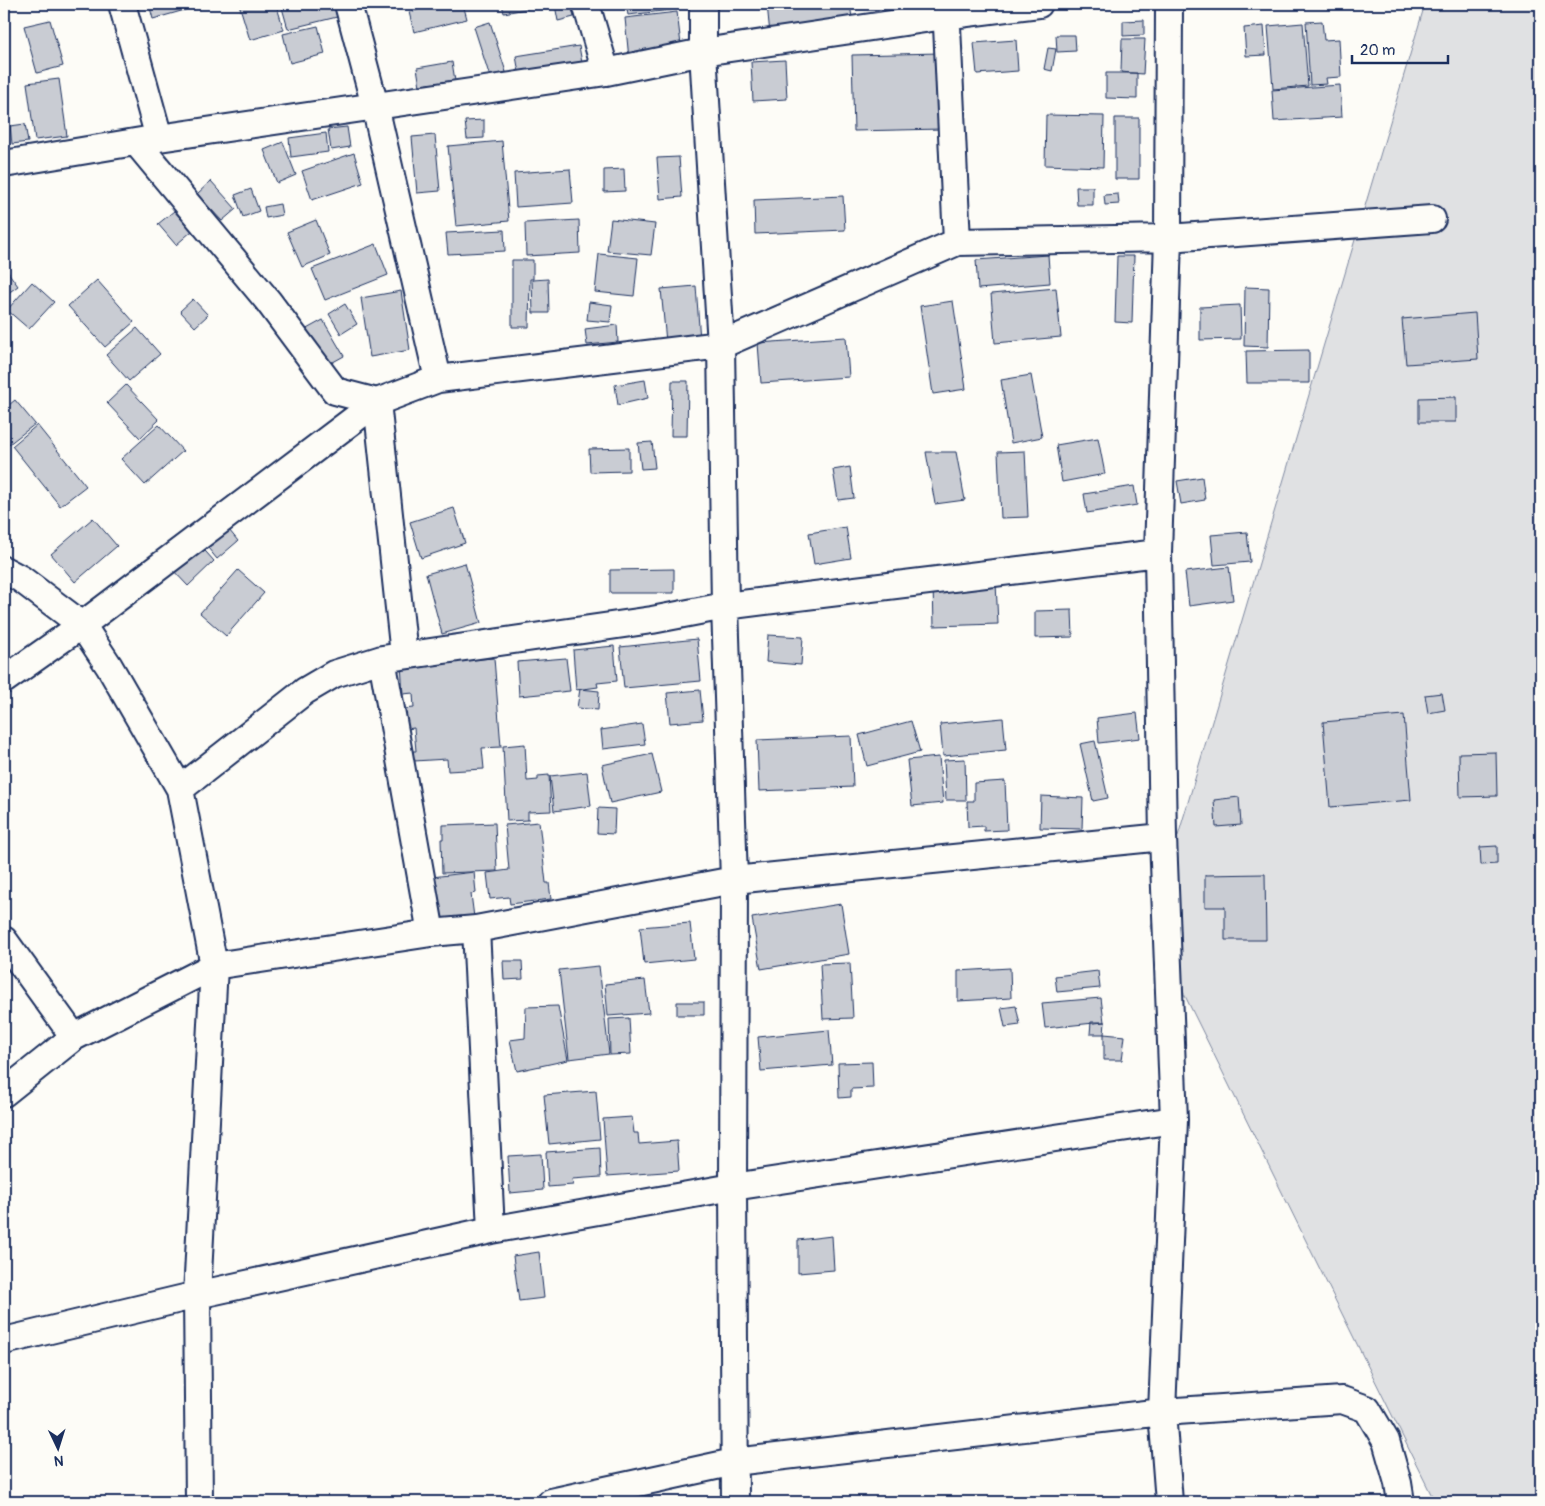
<svg xmlns="http://www.w3.org/2000/svg" width="1545" height="1506" font-family="Pangolin,sans-serif">
<style>
.green{fill:#e0e1e3;stroke:#7e88a0}
.building{fill:#c9ccd3;stroke:#1b2f5e}
.lines{fill:none;stroke-linecap:round;stroke-linejoin:round}
.street-casing{stroke:#1b2f5e;stroke-width:30}
.street{stroke:#fdfcf7;stroke-width:26}
</style>
<rect width="100%" height="100%" fill="#fdfcf7"/>
<filter id="ink" filterUnits="userSpaceOnUse"><feTurbulence type="fractalNoise" baseFrequency=".02" numOctaves="2"/><feDisplacementMap in="SourceGraphic" scale="10" xChannelSelector="R" yChannelSelector="G"/><feConvolveMatrix kernelMatrix="1 2 1 2 8 2 1 2 1" color-interpolation-filters="sRGB"/></filter>
<g filter="url(#ink)">
<path class="green" d="M1425 4H1541V1502H1435L1151 927Z"/>
<path class="building" d="M149 4H206L153 19Z
M239 4H276L284 30 250 40Z
M281 4H334L337 17 288 29Z
M441 4H463L467 19 414 32 409 12Z
M502 4H541L542 6 504 13Z
M560 4H571L574 17 558 21 555 5Z
M602 4H620V6L602 8Z
M626 4H670L671 10 628 15Z
M767 4H850L853 25 770 34Z
M677 12 682 53 629 59 625 18Z
M50 20 63 66 37 73 24 26Z
M1144 20V35L1123 36V21Z
M1322 21 1324 40 1339 39 1341 77 1326 78 1327 84 1310 85 1306 22Z
M490 22 506 72 490 77 474 27Z
M1303 23 1308 86 1273 89 1268 26Z
M318 26 325 54 290 63 283 34Z
M1264 26 1266 55 1246 56 1244 28Z
M1056 35H1075L1076 51 1057 52Z
M1122 39H1145L1143 74 1121 72Z
M1016 40 1018 71 977 74 974 43Z
M579 46 582 63 519 73 516 56Z
M1048 48 1056 49 1052 71 1044 69Z
M940 53 942 129 854 131 852 55Z
M785 60 787 99 753 101 751 62Z
M452 62 456 87 421 92 417 68Z
M1106 73H1137V99L1106 98Z
M59 79 67 136 35 140 27 83Z
M1340 85 1342 117 1274 121 1272 90Z
M1046 115 1104 116 1103 167 1045 165Z
M1115 118H1139V179H1115Z
M484 120V138L467 139 465 121Z
M25 124 28 142 12 144 10 126Z
M347 127 350 147 331 150 328 129Z
M326 133 328 152 291 157 289 138Z
M435 135 440 191 417 193 412 137Z
M502 141 509 221 456 226 448 146Z
M283 142 296 175 277 183 264 150Z
M354 153 363 183 312 200 302 171Z
M679 157 682 197 660 199 657 158Z
M570 169 573 203 516 207 514 173Z
M624 169 625 191 604 192V170Z
M211 181 236 209 222 221 197 194Z
M1076 187H1093V205H1077Z
M251 189 259 211 243 217 235 195Z
M1118 194 1119 204 1105 205 1104 195Z
M843 196 845 230 755 234 754 200Z
M280 204 282 215 266 218 264 207Z
M174 211 192 231 176 245 158 224Z
M611 219 655 224 651 255 607 251Z
M316 220 330 255 302 267 287 232Z
M579 220 580 253 526 256 525 223Z
M504 230 505 251 448 254 446 233Z
M376 244 388 275 325 300 312 269Z
M599 254 638 258 634 296 595 292Z
M1048 255 1050 283 978 289 976 260Z
M1117 256H1134L1132 323 1115 322Z
M512 260H533V279H530L529 327H512Z
M5 268 18 286 4 296V270Z
M548 279 549 313H533L532 280Z
M97 280 134 322 105 347 68 306Z
M32 282 54 302 29 329 7 310Z
M696 286 700 340 666 342 661 289Z
M1245 287 1269 288 1268 347 1244 346Z
M1056 288 1061 337 995 343 991 294Z
M401 291 410 350 370 357 361 298Z
M193 299 208 315 195 327 180 311Z
M953 301 966 389 933 394 920 306Z
M589 302 612 305 610 322 587 320Z
M345 304 357 324 341 334 329 314Z
M1240 305 1241 339 1200 340V307Z
M1475 313 1478 359 1406 364 1402 319Z
M323 320 344 356 324 367 303 331Z
M617 325 618 342 587 345 585 329Z
M137 328 160 354 129 381 106 355Z
M846 337 849 377 761 383 758 343Z
M1309 350V383H1247L1246 351Z
M1031 375 1042 437 1011 443 1001 380Z
M645 380 648 398 618 405 615 385Z
M672 381H688L687 436H671Z
M126 385 159 420 140 438 107 403Z
M1456 397V422H1419V398Z
M15 400 35 424 4 448V409Z
M37 425 86 486 60 506 12 446Z
M159 425 183 451 145 485 121 459Z
M1098 438 1105 474 1062 482 1056 445Z
M652 442 655 468 641 469 638 443Z
M629 448V471L590 472 589 449Z
M1025 451 1028 517 1001 518 998 452Z
M926 452H956L965 500 935 504Z
M850 467 854 498 838 500 833 470Z
M1202 477 1205 500 1181 504 1177 481Z
M1134 486 1137 505 1087 513 1084 494Z
M454 508 465 543 421 558 410 522Z
M93 518 117 546 75 582 51 554Z
M225 525 238 541 217 559 204 543Z
M846 527 851 558 814 564 809 533Z
M1247 532 1250 562 1214 565 1211 535Z
M198 543 214 561 188 586 171 568Z
M465 563 481 623 442 634 426 574Z
M1229 567 1233 600 1189 606 1185 572Z
M674 569V593H610V570Z
M238 570 264 593 226 636 200 613Z
M996 583 998 624 934 626 933 585Z
M1072 610 1073 637 1035 638V611Z
M768 635 803 637 801 665 766 662Z
M697 639 701 681 624 688 620 647Z
M614 646 617 681 597 683 598 687 576 690 573 650Z
M494 658 501 747 482 748 484 769 448 771 447 759 414 761 413 751H416L414 728 406 729 404 709 414 708 413 693 403 694 401 665Z
M566 658 570 691 519 696 517 662Z
M580 689 599 691 598 710 577 708Z
M700 690 703 720 670 723 667 693Z
M1442 693 1445 710 1428 713 1425 695Z
M1137 713 1140 738 1099 743 1097 718Z
M1404 715 1411 800 1330 807 1323 722Z
M1003 718 1006 750 943 756 940 724Z
M911 721 920 752 867 766 859 735Z
M642 724 645 744 603 749 601 730Z
M851 736 853 787 759 791 757 740Z
M1095 741 1108 798 1093 801 1080 744Z
M525 744 527 781 538 780V776L549 775 551 811 528 812V820L507 821 503 746Z
M1496 752 1497 796 1460 797 1459 753Z
M652 754 661 792 610 803 602 765Z
M939 757 943 803 912 806 907 760Z
M965 759 966 800H946L944 760Z
M587 772 591 806 554 811 550 776Z
M1005 781 1007 830 984 831V826L968 827 967 801H974V783Z
M1041 796 1083 798 1082 829 1040 828Z
M1239 797 1241 825 1216 827 1214 800Z
M598 808 615 809 614 834 597 833Z
M539 822 546 883H549L551 899 510 904 509 897 490 899 487 873 509 870 505 825Z
M495 823 497 871 442 873 441 839H443V825Z
M1497 846V864L1481 865 1480 847Z
M474 872 476 893 471 894 475 925 438 929 432 877Z
M1265 874 1266 940H1225V907H1205V875Z
M841 904 849 954 761 969 752 918Z
M690 923 694 959 644 964 640 927Z
M503 961H522L523 979 504 980Z
M850 963 853 1018 823 1019 820 964Z
M599 966 609 1054 569 1059 559 970Z
M1010 968 1011 998 958 1001V971Z
M1098 971 1100 988 1057 992 1055 976Z
M645 980 649 1013 608 1016 605 984Z
M1101 998 1104 1022 1045 1028 1042 1003Z
M677 1002H704V1015H677Z
M558 1006 568 1060 517 1071 510 1040 525 1038 526 1007Z
M1016 1006 1020 1025 1005 1027 1001 1008Z
M629 1018 631 1054 610 1055 609 1019Z
M1091 1022H1105L1104 1034H1090Z
M829 1030 832 1065 761 1071 758 1037Z
M1104 1034 1125 1036 1122 1060H1104Z
M872 1062 873 1088 851 1089V1097L839 1098 838 1063Z
M596 1091 600 1139 549 1144 544 1095Z
M632 1117 634 1133H638L639 1144 677 1141 679 1171 607 1176 603 1119Z
M600 1148 601 1177 572 1179 573 1185 548 1187 546 1152Z
M541 1154 543 1190 510 1193 508 1156Z
M832 1236 834 1270 798 1273V1240Z
M539 1252 544 1298 519 1301 513 1256Z"/>
<g class="lines">
<defs>
<path id="street" d="M122 4 159 138
M348 4 375 106 438 379
M586 4 606 72
M703 4V52L721 345 725 606 734 880 733 1187 735 1502
M946 4 957 242
M1169 4 1168 238 1158 553 1163 837 1174 1120 1162 1412 1169 1502
M136 142 268 301 335 391 377 402 404 655
M4 164 159 138 606 72 703 52 945 16 1039 4
M4 570 21 579 82 625 109 666 180 789 214 966 197 1295 199 1502
M382 659 431 933
M4 680 82 625 377 402 438 379 721 345 957 242 1168 238 1432 219
M180 789 305 691 334 674 382 659 652 620 725 606 1158 553
M476 929 491 1230
M4 940 74 1037
M4 1093 74 1037 214 966 431 933 476 929 734 880 1163 837
M4 1341 197 1295 491 1230 733 1187 1174 1120
M551 1502 734 1462 1162 1412 1342 1400 1367 1409 1386 1441 1398 1483 1401 1502"/>
</defs>
<use href="#street" class="street-casing"/>
<use href="#street" class="street"/>
</g>
</g>
<rect width="1545" height="1506" fill="none" stroke="#fdfcf7" stroke-width="20"/>
<rect x="10" y="10" width="1525" height="1486" fill="none" stroke="#1b2f5e" stroke-width="2" filter="url(#ink)"/>
<g transform="translate(58 1448) rotate(176)" stroke="#fdfcf7" stroke-width="4" paint-order="stroke">
<path d="M0-4L9 19L0 12L-9 19Z" fill="#1b2f5e"/>
<text y="-8" font-size="14" font-weight="bold" text-anchor="middle" fill="#1b2f5e">N</text>
</g>
<path d="M1352 55v8h96v-8" fill="none" stroke="#1b2f5e" stroke-width="2.5"/>
<text x="1360" y="55" font-size="15" fill="#1b2f5e" stroke="#fdfcf7" stroke-width="4" paint-order="stroke">20 m</text>
</svg>
